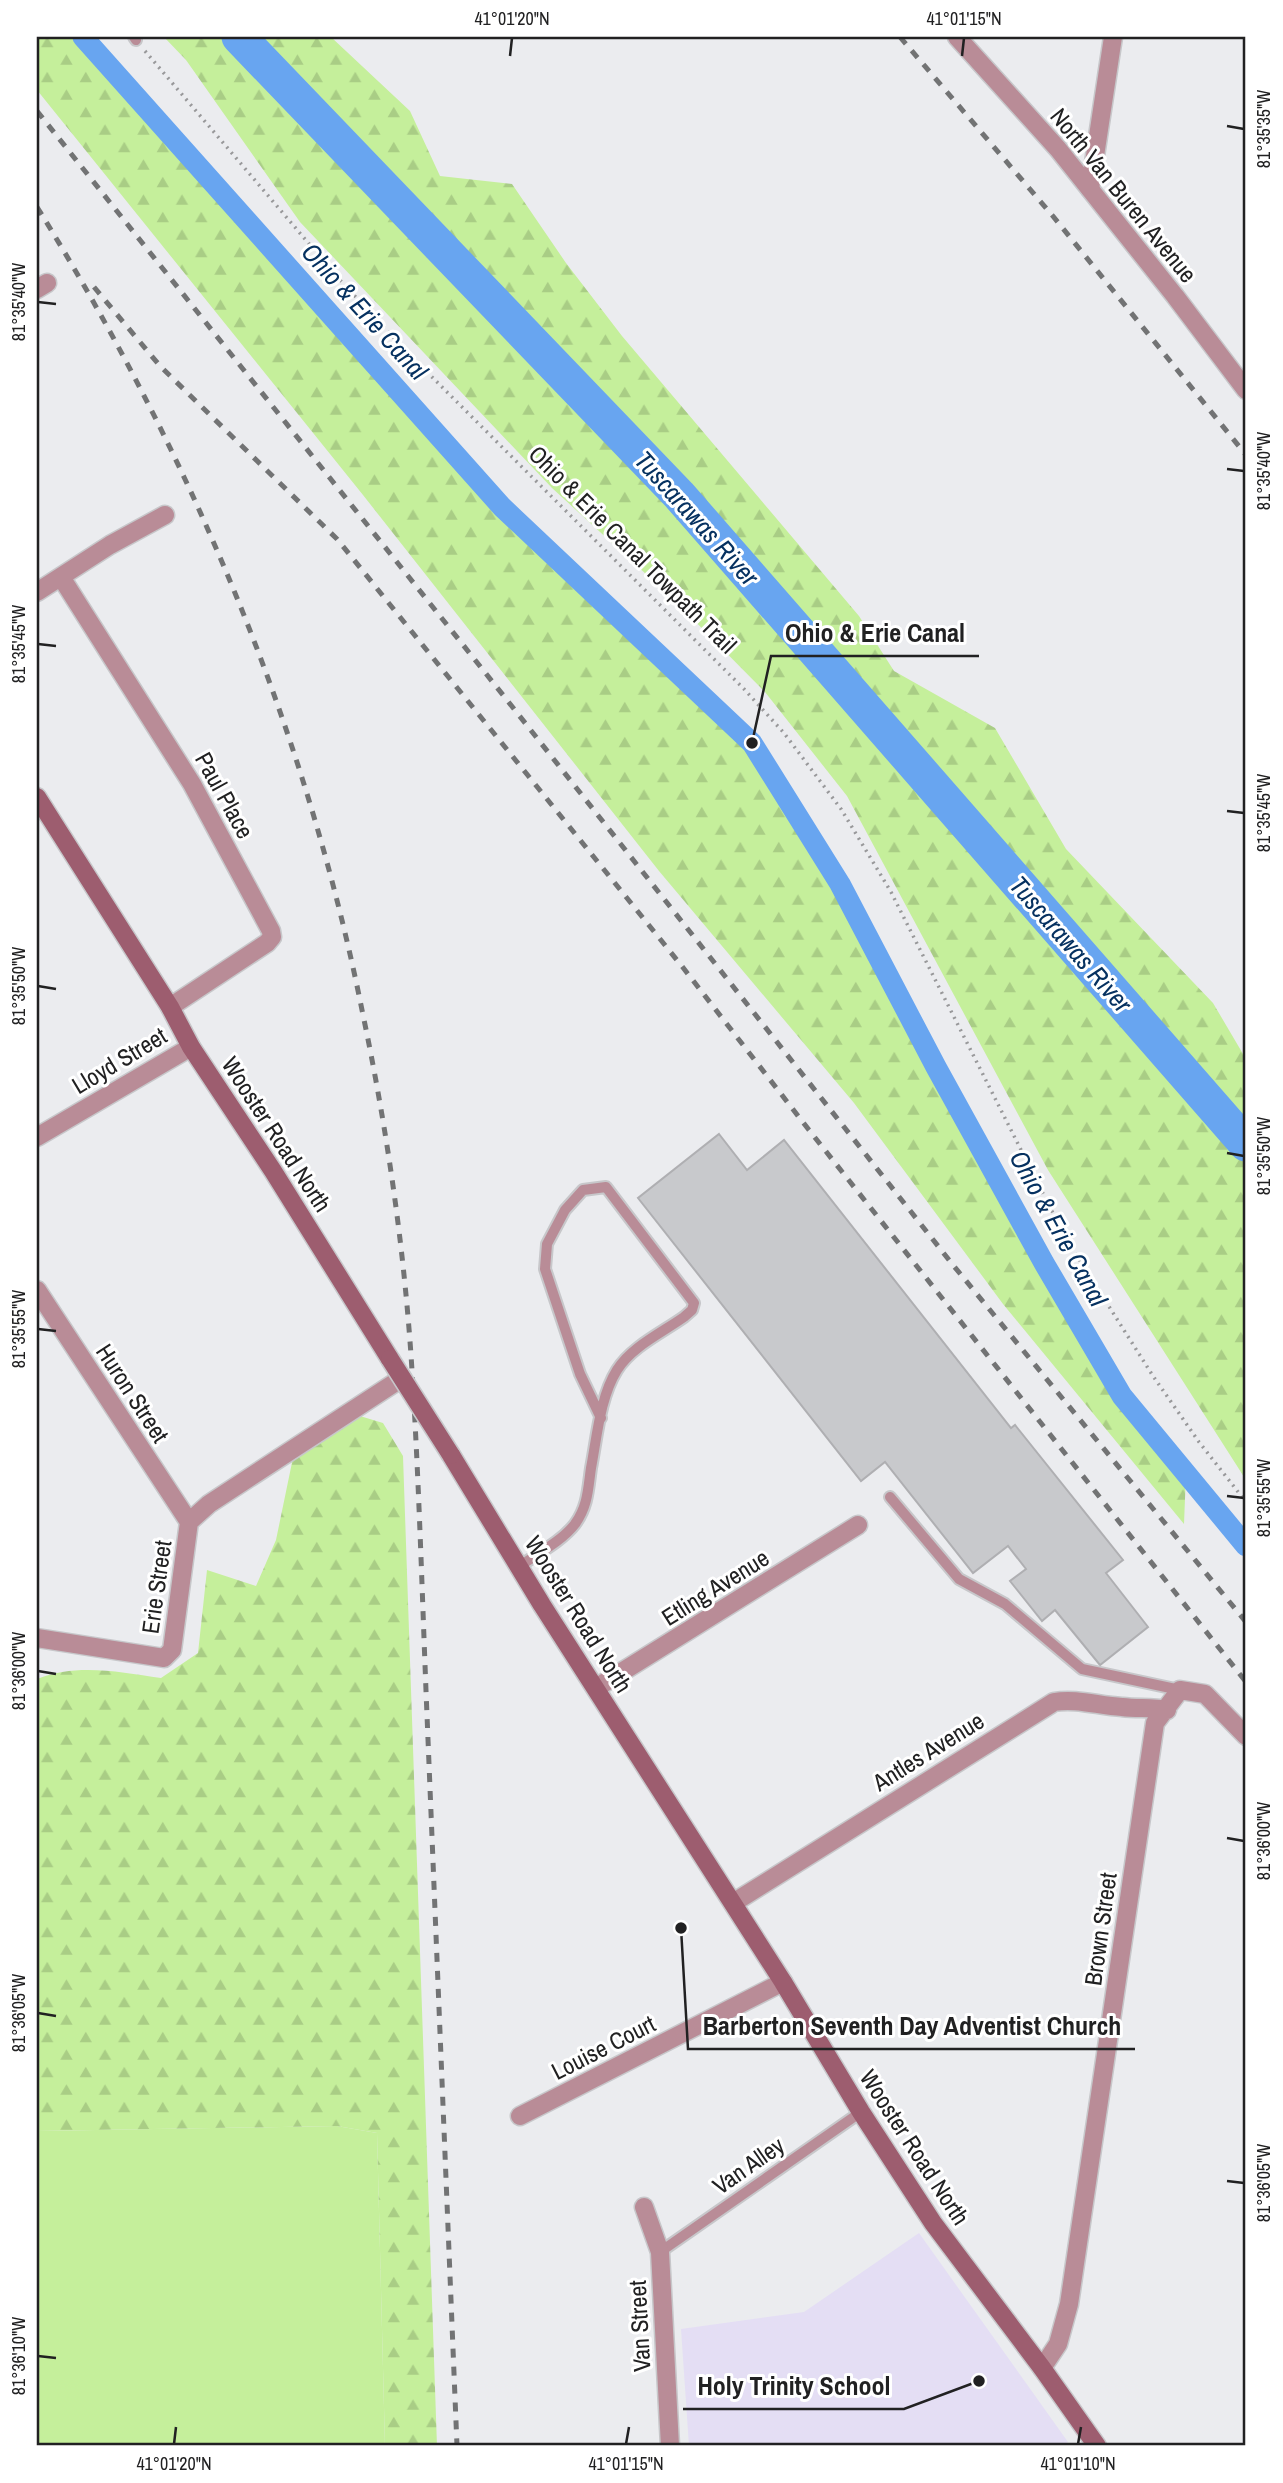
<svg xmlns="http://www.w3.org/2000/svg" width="1283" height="2483" font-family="'Archivo Narrow',sans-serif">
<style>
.education{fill:#e4def4}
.green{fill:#c5ef9b}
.forest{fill:url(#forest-firs)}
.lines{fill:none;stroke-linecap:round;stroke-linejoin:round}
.canal{stroke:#68a5f0;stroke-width:21}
.river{stroke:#68a5f0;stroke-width:35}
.building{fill:#c8c9cc;stroke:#afafb2;stroke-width:2}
.service-casing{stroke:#c7c7ca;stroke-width:14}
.minor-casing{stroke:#c7c7ca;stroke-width:21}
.tertiary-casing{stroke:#c7c7ca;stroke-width:21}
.secondary-casing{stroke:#c7c7ca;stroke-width:21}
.path{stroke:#98989a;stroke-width:3.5;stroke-dasharray:2 5;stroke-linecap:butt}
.service{stroke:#b98c97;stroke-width:10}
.minor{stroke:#b98c97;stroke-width:18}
.tertiary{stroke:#b98c97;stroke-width:18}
.secondary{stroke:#9d5d6f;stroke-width:18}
.rail{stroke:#727374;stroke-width:5;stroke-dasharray:9 9;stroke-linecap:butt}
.secondary-bridge-casing{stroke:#c7c7ca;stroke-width:21;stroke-linecap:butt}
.secondary-bridge{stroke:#9d5d6f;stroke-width:18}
.ticks{fill:none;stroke:#212122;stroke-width:2.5}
.labels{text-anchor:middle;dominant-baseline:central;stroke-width:6;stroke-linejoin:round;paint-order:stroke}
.street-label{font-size:24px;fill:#212122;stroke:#fff}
.water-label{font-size:26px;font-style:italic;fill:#063160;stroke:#fff}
.leader{fill:none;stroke:#212122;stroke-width:2.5}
.callout-dot{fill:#212122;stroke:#fff;stroke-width:2.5}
.callout-label{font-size:26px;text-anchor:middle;font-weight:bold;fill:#212122;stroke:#fff;stroke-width:6;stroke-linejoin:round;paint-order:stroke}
.neatline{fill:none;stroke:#212122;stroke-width:2.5}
.ticks-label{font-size:18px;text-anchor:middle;fill:#212122}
</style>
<defs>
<pattern id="forest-firs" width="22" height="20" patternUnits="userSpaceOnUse" patternTransform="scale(1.75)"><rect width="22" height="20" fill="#c5ef9b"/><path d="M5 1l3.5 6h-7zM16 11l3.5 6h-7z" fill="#a9cd85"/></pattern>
</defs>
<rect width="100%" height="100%" fill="#ebecef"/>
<path class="education" d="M919 2233 1068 2442 1062 2446H689L681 2329 804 2312Z"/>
<path class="green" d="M337 2126 377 2133 385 2446H37V2131Z"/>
<path class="forest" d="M37 37H82L502 507 752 743 1122 1396 1186 1473 1184 1524 1003 1304 854 1103 659 871 363 495 37 90Z
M164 37H331L410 111 440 176 512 184 566 263 622 336 859 616 894 671 995 728 1066 849 1213 1003 1246 1059V1480L1048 1170 847 796 765 692 671 597 552 488 300 222 186 60Z
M350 1413 383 1423 403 1456 437 2446H385L377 2133 337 2126 37 2131V1679C77 1663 119 1672 161 1678L198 1653 207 1570 256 1586 276 1540 295 1448Z"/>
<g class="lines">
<path class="canal" d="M83 37 502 507 752 743 840 884 936 1067 1044 1263 1122 1396 1246 1546"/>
<path class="river" d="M239 37 679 495 1246 1144"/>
</g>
<path class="building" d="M719 1134 747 1170 784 1140 1011 1428 1015 1425 1123 1560 1106 1573 1148 1627 1100 1665 1055 1610 1042 1621 1010 1581 1026 1569 1008 1546 973 1573 885 1462 861 1481 638 1198Z"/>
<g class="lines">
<defs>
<path id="service" d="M134 37 136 40
M890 1497 959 1579 1005 1604 1082 1669 1180 1690
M520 1566C537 1554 562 1541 575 1524 588 1506 588 1489 591 1468 597 1437 600 1397 617 1370 631 1347 663 1332 684 1317L692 1310 694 1303 606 1187 583 1190 565 1210 547 1244 545 1269 580 1374 601 1418
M660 2252 861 2112"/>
<path id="minor" d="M1090 189 1113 37
M37 289 47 283
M61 577 192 784 271 931 272 937 267 943 170 1007
M37 592 110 545 165 515
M37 1137 191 1047
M37 1290 189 1522
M37 1638 164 1658 172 1650 189 1522 209 1504 402 1378
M596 1688 858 1525
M733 1903 1054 1702C1077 1698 1099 1706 1122 1707 1138 1709 1151 1707 1167 1710
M520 2116 783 1982
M644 2207 660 2252 670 2446
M1042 2368 1058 2344 1069 2304 1155 1723 1180 1690 1205 1694 1246 1736"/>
<path id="tertiary" d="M957 37 1058 149 1175 296 1246 390"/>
<path id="secondary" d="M37 797 170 1007 191 1047 273 1171 390 1359
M451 1455 542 1605 783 1982 861 2112 933 2223 1042 2368 1097 2446"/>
</defs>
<use href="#service" class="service-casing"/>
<use href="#minor" class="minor-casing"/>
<use href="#tertiary" class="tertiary-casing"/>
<use href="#secondary" class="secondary-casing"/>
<path class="path" d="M145 51 339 279 404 349 744 689 784 733 841 809 891 892 1065 1237 1153 1376 1199 1442 1246 1502"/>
<use href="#service" class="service"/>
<use href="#minor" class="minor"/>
<use href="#tertiary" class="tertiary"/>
<use href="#secondary" class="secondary"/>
<path class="rail" d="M900 37 1052 215 1246 455
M37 111 503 695 953 1265 1246 1622
M37 207C190 453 305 726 362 1010 386 1124 403 1240 411 1355 419 1475 422 1595 427 1715 437 1959 447 2203 457 2446
M94 287 160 366 337 539 681 965 809 1130 1246 1682"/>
<defs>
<path id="secondary-bridge" d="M390 1359 451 1455"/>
</defs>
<use href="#secondary-bridge" class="secondary-bridge-casing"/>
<use href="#secondary-bridge" class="secondary-bridge"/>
</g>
<path class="ticks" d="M510 56 512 38M962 56 964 38M1227 126 1244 129M38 302 56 304M1227 469 1244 471M38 644 56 646M1227 811 1244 813M38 986 56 989M1227 1153 1244 1156M38 1329 56 1331M1227 1496 1244 1498M38 1671 56 1674M1227 1838 1244 1841M38 2013 56 2016M1227 2181 1244 2183M38 2356 56 2358M174 2444 176 2427M626 2444 629 2427M1078 2444 1081 2427"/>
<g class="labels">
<g class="street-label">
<text transform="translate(1124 195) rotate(51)">North Van Buren Avenue</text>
<text transform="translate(633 549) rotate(45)">Ohio &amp; Erie Canal Towpath Trail</text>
<text transform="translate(225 795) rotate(61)">Paul Place</text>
<text transform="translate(119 1060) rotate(-31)">Lloyd Street</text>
<text transform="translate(277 1134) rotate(57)">Wooster Road North</text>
<text transform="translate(133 1393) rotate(57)">Huron Street</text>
<text transform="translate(156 1587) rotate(-82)">Erie Street</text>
<text transform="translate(715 1587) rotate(-32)">Etling Avenue</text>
<text transform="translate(579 1614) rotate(58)">Wooster Road North</text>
<text transform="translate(928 1751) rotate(-32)">Antles Avenue</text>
<text transform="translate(1100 1929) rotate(-82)">Brown Street</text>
<text transform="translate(603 2047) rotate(-27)">Louise Court</text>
<text transform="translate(915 2147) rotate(57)">Wooster Road North</text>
<text transform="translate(748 2165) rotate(-35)">Van Alley</text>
<text transform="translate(639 2326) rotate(-93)">Van Street</text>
</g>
<g class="water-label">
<text transform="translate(365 311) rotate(48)">Ohio &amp; Erie Canal</text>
<text transform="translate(697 518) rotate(48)">Tuscarawas River</text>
<text transform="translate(1071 944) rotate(49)">Tuscarawas River</text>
<text transform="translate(1059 1228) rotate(61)">Ohio &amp; Erie Canal</text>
</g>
</g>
<path class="leader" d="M752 743L771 656H979M681 1928L688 2049H1135M979 2381L904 2409H683"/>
<g class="callout-dot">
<circle cx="752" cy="743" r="7"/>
<circle cx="681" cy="1928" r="7"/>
<circle cx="979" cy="2381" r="7"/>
</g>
<g class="callout-label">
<text x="875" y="642">Ohio &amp; Erie Canal</text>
<text x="912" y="2035">Barberton Seventh Day Adventist Church</text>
<text x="794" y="2395">Holy Trinity School</text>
</g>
<rect width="1283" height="2483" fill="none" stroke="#ffffff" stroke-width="77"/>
<rect x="38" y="38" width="1206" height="2406" class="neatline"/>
<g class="ticks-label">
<text x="512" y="25">41°01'20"N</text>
<text x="964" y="25">41°01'15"N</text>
<text transform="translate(1264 129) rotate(-90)" y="6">81°35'35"W</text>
<text transform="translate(19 302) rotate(-90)" y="6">81°35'40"W</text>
<text transform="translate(1264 471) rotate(-90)" y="6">81°35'40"W</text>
<text transform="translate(19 644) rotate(-90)" y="6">81°35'45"W</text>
<text transform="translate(1264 813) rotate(-90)" y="6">81°35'45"W</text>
<text transform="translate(19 986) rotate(-90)" y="6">81°35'50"W</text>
<text transform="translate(1264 1156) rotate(-90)" y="6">81°35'50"W</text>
<text transform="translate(19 1329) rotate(-90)" y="6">81°35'55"W</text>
<text transform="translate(1264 1498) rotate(-90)" y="6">81°35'55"W</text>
<text transform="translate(19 1671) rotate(-90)" y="6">81°36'00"W</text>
<text transform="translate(1264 1841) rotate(-90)" y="6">81°36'00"W</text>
<text transform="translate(19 2013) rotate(-90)" y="6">81°36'05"W</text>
<text transform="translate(1264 2183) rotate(-90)" y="6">81°36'05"W</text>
<text transform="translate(19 2356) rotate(-90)" y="6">81°36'10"W</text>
<text x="174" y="2470">41°01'20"N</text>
<text x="626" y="2470">41°01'15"N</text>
<text x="1078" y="2470">41°01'10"N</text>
</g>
</svg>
